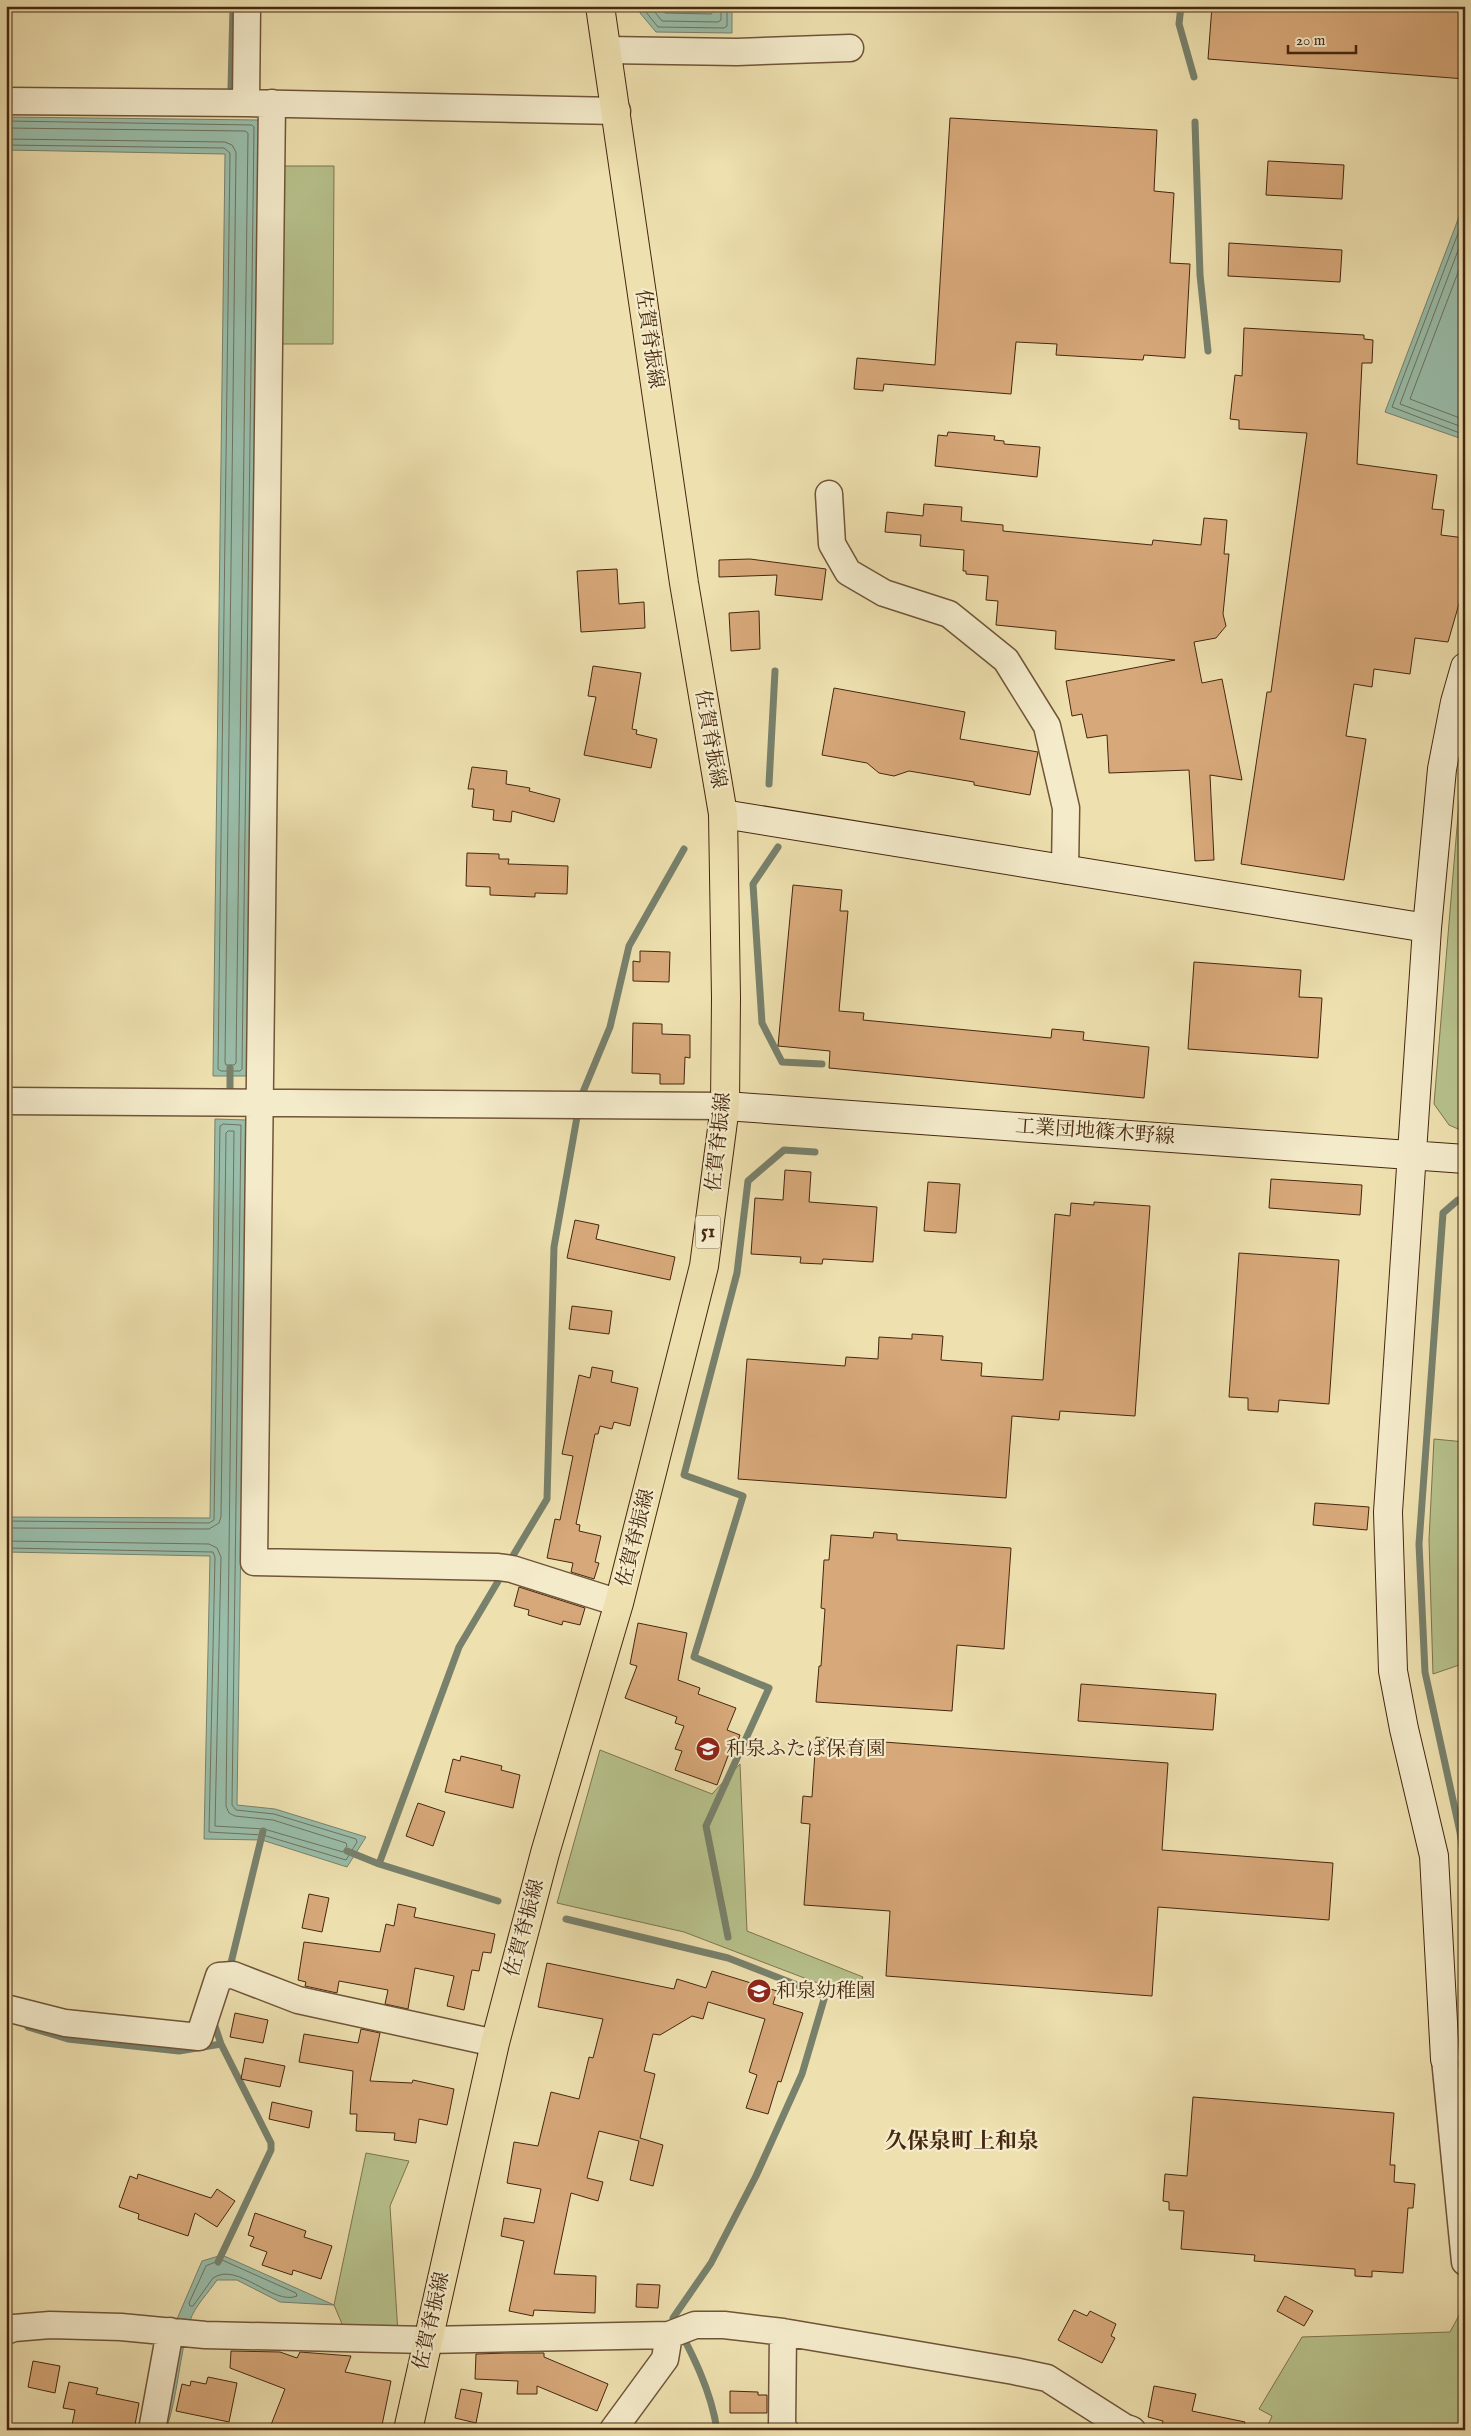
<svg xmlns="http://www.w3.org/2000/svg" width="1471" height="2436" font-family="'IM FELL English','Noto Serif JP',serif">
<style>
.green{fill:#b7c28c;stroke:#7e744e}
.water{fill:#99bdaa;stroke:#78816c}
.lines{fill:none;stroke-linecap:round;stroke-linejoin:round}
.shore{stroke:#70725d;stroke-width:1}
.stream{stroke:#78816c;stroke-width:7}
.building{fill:#d7a879;stroke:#462710}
.street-casing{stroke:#705538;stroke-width:29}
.secondary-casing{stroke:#462710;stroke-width:30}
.primary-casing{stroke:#462710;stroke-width:30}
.street{stroke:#f4ebcb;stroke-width:26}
.secondary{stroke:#f4ebcb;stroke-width:28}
.primary{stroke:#eee0af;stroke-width:28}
.labels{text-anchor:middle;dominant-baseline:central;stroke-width:4.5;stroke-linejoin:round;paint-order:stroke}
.shield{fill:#f4ebcb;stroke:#7a6248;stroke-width:1}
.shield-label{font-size:19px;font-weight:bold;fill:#462710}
.street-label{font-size:20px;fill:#462710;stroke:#f4ebcb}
.poi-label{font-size:20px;fill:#462710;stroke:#f4ebcb;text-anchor:start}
.quarter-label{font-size:22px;font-weight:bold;fill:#462710;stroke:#f4ebcb}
</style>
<rect width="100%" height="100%" fill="#eee0af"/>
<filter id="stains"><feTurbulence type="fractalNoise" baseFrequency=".004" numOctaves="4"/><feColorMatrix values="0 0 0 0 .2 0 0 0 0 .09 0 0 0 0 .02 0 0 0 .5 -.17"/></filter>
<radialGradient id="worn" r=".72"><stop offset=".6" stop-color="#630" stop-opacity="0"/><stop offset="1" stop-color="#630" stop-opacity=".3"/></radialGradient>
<path class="green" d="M279 166H334L333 344H278Z
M1465 762V1132L1449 1125 1434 1104 1460 791Z
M1434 1439 1465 1442V1663L1433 1674 1429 1540Z
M600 1750 712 1794 740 1764 747 1931 863 1977 854 1997 684 1932 557 1903Z
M366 2153 409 2161 390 2206 398 2333 345 2331 334 2305Z
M1462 2310 1465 2317V2430H1266L1272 2416 1259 2409 1302 2337 1450 2332Z"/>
<path class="water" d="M639 6H732V33L656 32 640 13Z
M6 117 259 120 247 1076H213L225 154 6 150Z
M1465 201V440L1385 412Z
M215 1119 247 1120 237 1805 275 1809 366 1837 347 1867 262 1840 204 1839 210 1556 6 1552V1517L210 1518Z
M222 2255 334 2305 280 2302 237 2280H217C209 2292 194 2307 190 2321 179 2356 178 2396 166 2430H157L177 2319 202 2261Z"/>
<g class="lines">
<path class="shore" d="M644 6 645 11 658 27 724 28 727 26V6
M650 6 662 21 718 22 721 20V6
M659 6 665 13 711 14 713 12V6
M6 121 252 125 254 127 242 1069 240 1071H221L218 1069 230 153 224 148 6 145
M6 128 245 131 248 133 236 1063 234 1065H226L225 1062 236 152 232 145 225 142 6 139
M1465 215 1392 407 1465 435
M1465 232 1400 404 1465 428
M1465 254 1410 399 1465 420
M6 1521 209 1523 214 1520 220 1126 223 1124 241 1125 232 1805 236 1810 274 1814 356 1839 357 1842 346 1860 263 1835 209 1832 215 1557 213 1552 6 1548
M6 1528 209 1529 219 1523 221 1517 226 1133 228 1131H234L226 1806 229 1813 235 1816 273 1820 346 1843 347 1846 343 1852 264 1829 215 1826 221 1557 217 1548 209 1544 6 1541
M222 2260 296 2293 297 2296C273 2306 238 2261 213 2278L193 2306H190L189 2303 206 2266Z"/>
<path class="stream" d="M1181 6 1179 24 1194 77
M231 88 233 6
M1195 122 1200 275 1208 351
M769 784 775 671
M778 847 753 884 762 1023 782 1062 822 1064
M230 1068V1097
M583 1092 610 1027 629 946 684 849
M1465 1200H1458L1443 1213 1419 1544 1425 1672 1460 1832 1465 1869
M508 1564 547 1499 554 1247 577 1117
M347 1851 379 1864 498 1901
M379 1864 459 1647 503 1573
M566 1919 728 1958 825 1996 802 2074 756 2176 711 2263 673 2318C692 2353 711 2390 717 2430
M728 1937 706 1826 769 1688 694 1657 743 1496 684 1475 737 1273 748 1181 784 1150 815 1152
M229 1971 263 1831
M215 2020 214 2023 221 2044 271 2143V2150L218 2262
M28 2027 68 2039 179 2051 221 2044"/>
</g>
<path class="building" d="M1212 6H1465V79L1208 59Z
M950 118 1157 130 1154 191 1174 193 1170 263 1190 264 1185 358 1144 355 1143 360 1056 355 1057 344 1016 342 1011 394 884 384 883 391 854 389 857 358 935 365Z
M1268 161 1344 165 1342 199 1266 195Z
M1229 243 1342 250 1340 282 1228 276Z
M1244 328 1364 335V339L1373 340 1372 363H1362L1357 464 1437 475 1432 509 1444 510 1441 535 1465 538V583L1448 642 1415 638 1410 674 1374 669 1372 687 1354 684 1346 736 1366 739 1344 880 1241 864 1267 692H1271L1307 433 1239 429V420L1230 419 1235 375 1242 376Z
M948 432 995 436 994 440 1004 441V444L1040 447 1037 477 935 466 938 435 947 436Z
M924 504 962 507 961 521 1003 525V531L1152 545 1153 540 1201 545 1204 518 1227 520 1224 554H1229L1223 614 1226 626 1216 638 1194 642 1202 683 1222 679 1242 780 1210 775 1214 860 1195 861 1189 770 1109 773 1107 735 1087 738 1082 714 1072 716 1066 681 1175 660 1055 649 1056 631 996 625 998 601 986 600 988 576 966 574V571H963L964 550 920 546 921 535 885 532 887 512 923 516Z
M750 559 826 569 822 600 775 595 777 575 719 577V560Z
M617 569 619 604 644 602 645 628 581 632 577 571Z
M759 611 760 649 731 651 729 613Z
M593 666 641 673 632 729 637 730 636 734 657 739 651 768 584 755 596 697 588 696Z
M834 688 965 712 960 739 1038 752 1030 795 974 785V782L909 771 894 776 879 773 867 763 822 755Z
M472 767 507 771 506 784 530 788 529 791 560 799 554 822 512 811 511 822 493 820 494 810 472 807 474 789H468Z
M467 853 499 854V859H509L508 864 568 866 567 894 535 893V897L490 895V887L466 886Z
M793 885 842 890 840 911H848L839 1011 864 1013 863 1020 1051 1038 1052 1029 1084 1032 1083 1040 1149 1047 1144 1098 829 1068 830 1051 778 1046Z
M640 951 670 952 669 982 633 981V961L640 962Z
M1194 962 1301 970 1299 997 1322 998 1318 1058 1188 1049Z
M633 1023 662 1024V1034L690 1035V1058L685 1057 684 1084H660V1074L632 1073Z
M785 1170 811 1172 809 1202 877 1207 873 1262 823 1259 822 1264 800 1263 801 1257 751 1254 755 1198 783 1200Z
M1271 1179 1362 1185 1360 1215 1269 1208Z
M928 1182 960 1184 956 1233 924 1231Z
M1094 1202 1150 1206 1135 1416 1060 1411 1059 1420 1012 1416 1006 1498 738 1479 747 1359 845 1366 846 1357 878 1359 879 1337 912 1339V1334L943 1336 941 1360 982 1363 981 1376 1043 1380 1055 1214 1070 1216 1071 1203 1094 1205Z
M575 1220 599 1225 596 1239 675 1257 670 1280 567 1258Z
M1239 1253 1339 1260 1329 1404 1279 1400 1278 1412 1248 1410V1398L1229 1397Z
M572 1306 612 1311 609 1334 569 1329Z
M592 1367 613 1371 611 1382 638 1388 630 1426 614 1422 612 1429 600 1426 598 1434H595L576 1524 580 1525 579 1531 601 1536 595 1562 599 1563 594 1579 571 1572 573 1563 547 1558 555 1519 560 1520 573 1456 562 1454 579 1375 590 1378Z
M1315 1503 1369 1507 1367 1530 1313 1525Z
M874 1532 897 1534V1540L1011 1548 1004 1649 957 1645 952 1711 816 1702 819 1666H821L825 1609 821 1608 824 1560H829L831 1535 873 1538Z
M519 1587 585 1608 580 1625 563 1621 562 1625 528 1615 529 1610 514 1606Z
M638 1623 687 1633 678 1680 700 1688 698 1694 736 1708 727 1730 740 1735 732 1758 728 1756 717 1785 675 1770 682 1751 675 1749 684 1726 675 1723 677 1717 625 1698 637 1666 630 1664Z
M1081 1684 1216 1694 1213 1730 1078 1721Z
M816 1737 1168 1763 1162 1850 1333 1863 1329 1920 1158 1907 1152 1996 886 1976 890 1911 804 1905 810 1824 801 1823 803 1796 812 1797Z
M461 1756 502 1766 501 1770 520 1775 513 1808 445 1792 453 1759 460 1761Z
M418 1803 445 1812 433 1846 406 1836Z
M309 1894 329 1898 322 1932 302 1928Z
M398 1904 416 1908 414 1917 495 1934 491 1953 483 1952 479 1971 472 1970 464 2010 447 2006 454 1976 415 1968 408 2009 385 2004 388 1990 339 1981 337 1993 305 1986 306 1982 298 1980 304 1942 380 1952 386 1924 394 1926Z
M547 1963 674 1989 677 1979 706 1988 712 1971 777 1991 773 2004 803 2013 781 2082 778 2081 768 2114 746 2108 757 2075 749 2072 765 2019 708 2002 703 2019 692 2016 660 2035 653 2034 644 2071 655 2074 640 2138 663 2145 653 2186 630 2180 639 2141 599 2131 587 2178 603 2182 598 2201 571 2193 554 2274 596 2276 595 2313 534 2310 533 2316 509 2311 524 2241 501 2236 504 2218 534 2223 541 2189 507 2183 514 2142 538 2146 551 2092 579 2099 589 2057 593 2058 603 2019 538 2007Z
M235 2013 268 2020 263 2043 230 2037Z
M361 2029 380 2033 370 2081 412 2083 413 2080 454 2089 447 2125 419 2119 416 2143 394 2140 395 2133 356 2131 357 2114H350L353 2071 299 2062 304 2034 358 2043Z
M245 2058 285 2066 280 2087 241 2079Z
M1193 2097 1394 2113 1390 2165H1395L1394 2182 1415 2184 1413 2208H1408L1403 2273 1372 2271V2277L1355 2276V2269L1254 2261 1255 2255 1181 2249 1184 2211 1169 2210V2202L1163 2201 1165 2174 1187 2176Z
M272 2102 312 2111 309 2128 269 2119Z
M138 2174 211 2198 217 2189 235 2201 217 2227 195 2213 188 2236 138 2219 139 2214 119 2207 130 2176 137 2179Z
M255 2213 306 2231 304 2237 332 2246 321 2279 293 2270 292 2275 262 2265 267 2252 250 2246 254 2237 248 2235Z
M637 2284 660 2285 658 2308 636 2307Z
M1285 2296 1313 2311 1304 2326 1277 2311Z
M1074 2310 1087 2316 1090 2311 1116 2324 1111 2336 1115 2338 1102 2363 1058 2340Z
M231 2351 280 2352 297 2358 300 2352 351 2356 345 2372 391 2381 381 2430H269L285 2389 230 2368Z
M507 2353H544V2357L608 2384 597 2411 537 2386V2394H517L518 2381 475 2379 476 2354Z
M33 2361 60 2366 55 2393 28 2387Z
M208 2377 237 2383 229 2422 176 2411 182 2384 190 2386 191 2381 206 2384Z
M69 2382 98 2388 96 2394 139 2403 134 2430H71L75 2410 63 2408Z
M1154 2386 1196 2394 1192 2411 1245 2422 1244 2430H1161L1163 2421 1148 2417Z
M461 2389 482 2393 476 2423 455 2418Z
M730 2391 758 2392V2395H767V2413H730Z"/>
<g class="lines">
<defs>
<path id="street" d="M607 50 737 52 850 48
M6 101 246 103 617 111
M246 103 247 6
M272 103 254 1562 498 1567 512 1569 619 1603
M829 494 832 544 848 572 884 593 949 614 1006 660 1047 726 1066 808 1065 870
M6 1101 725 1106
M6 2008 65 2023 199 2037 219 1976 233 1975 298 2000 495 2043
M1445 2059 1465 2262
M6 2331 14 2328 50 2325 121 2327 205 2335 427 2340 669 2335 695 2325H724L783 2332 1014 2371 1047 2378 1124 2427 1132 2430
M783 2332 782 2427 785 2430
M152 2430 170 2331
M613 2430 665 2359 669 2335"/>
<path id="secondary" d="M723 814 1427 928
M725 1106 1465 1159
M1445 2059 1434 1856 1404 1729 1393 1671 1388 1512 1427 928 1442 769 1455 702 1465 667"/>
<path id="primary" d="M408 2430 495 2043 545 1853 619 1603 704 1266 725 1106 726 998 723 814 684 583 600 6"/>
</defs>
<use href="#street" class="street-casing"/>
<use href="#secondary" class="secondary-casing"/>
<use href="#primary" class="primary-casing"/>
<use href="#street" class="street"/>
<use href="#secondary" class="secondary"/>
<use href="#primary" class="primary"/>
</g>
<defs>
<symbol id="school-disc" viewBox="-11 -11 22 22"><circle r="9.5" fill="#8f2418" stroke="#f4ebcb"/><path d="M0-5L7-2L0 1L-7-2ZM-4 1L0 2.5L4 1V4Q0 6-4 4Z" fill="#fff"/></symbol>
</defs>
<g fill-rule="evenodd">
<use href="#school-disc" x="694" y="1735" width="28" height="28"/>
<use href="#school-disc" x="745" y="1977" width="28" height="28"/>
</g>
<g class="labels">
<rect class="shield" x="695.5" y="1215.5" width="25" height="33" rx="4"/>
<g class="shield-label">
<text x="708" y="1232">51</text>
</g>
<g class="street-label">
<text transform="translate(649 339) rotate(82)">佐賀脊振線</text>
<text transform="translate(710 739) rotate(80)">佐賀脊振線</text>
<text transform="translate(1095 1132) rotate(4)">工業団地篠木野線</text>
<text transform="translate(719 1142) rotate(-84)">佐賀脊振線</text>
<text transform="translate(636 1538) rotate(-76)">佐賀脊振線</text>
<text transform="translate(525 1928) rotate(-75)">佐賀脊振線</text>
<text transform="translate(432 2321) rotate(-77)">佐賀脊振線</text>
</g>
<g class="poi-label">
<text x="726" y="1749">和泉ふたば保育園</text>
<text x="776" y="1991">和泉幼稚園</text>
</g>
<g class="quarter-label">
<text x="962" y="2142">久保泉町上和泉</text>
</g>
</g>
<rect width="1471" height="2436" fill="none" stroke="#eee0af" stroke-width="25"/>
<rect x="8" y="8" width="1456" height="2421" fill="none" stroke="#462710" stroke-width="2.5"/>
<rect x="12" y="12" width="1446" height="2411" fill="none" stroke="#462710"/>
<path d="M1288 45v8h68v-8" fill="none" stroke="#462710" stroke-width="2.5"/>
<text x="1296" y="45" font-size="15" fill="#462710" stroke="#f4ebcb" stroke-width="4" paint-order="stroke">20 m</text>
<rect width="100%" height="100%" filter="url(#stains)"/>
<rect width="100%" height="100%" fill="url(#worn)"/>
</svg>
